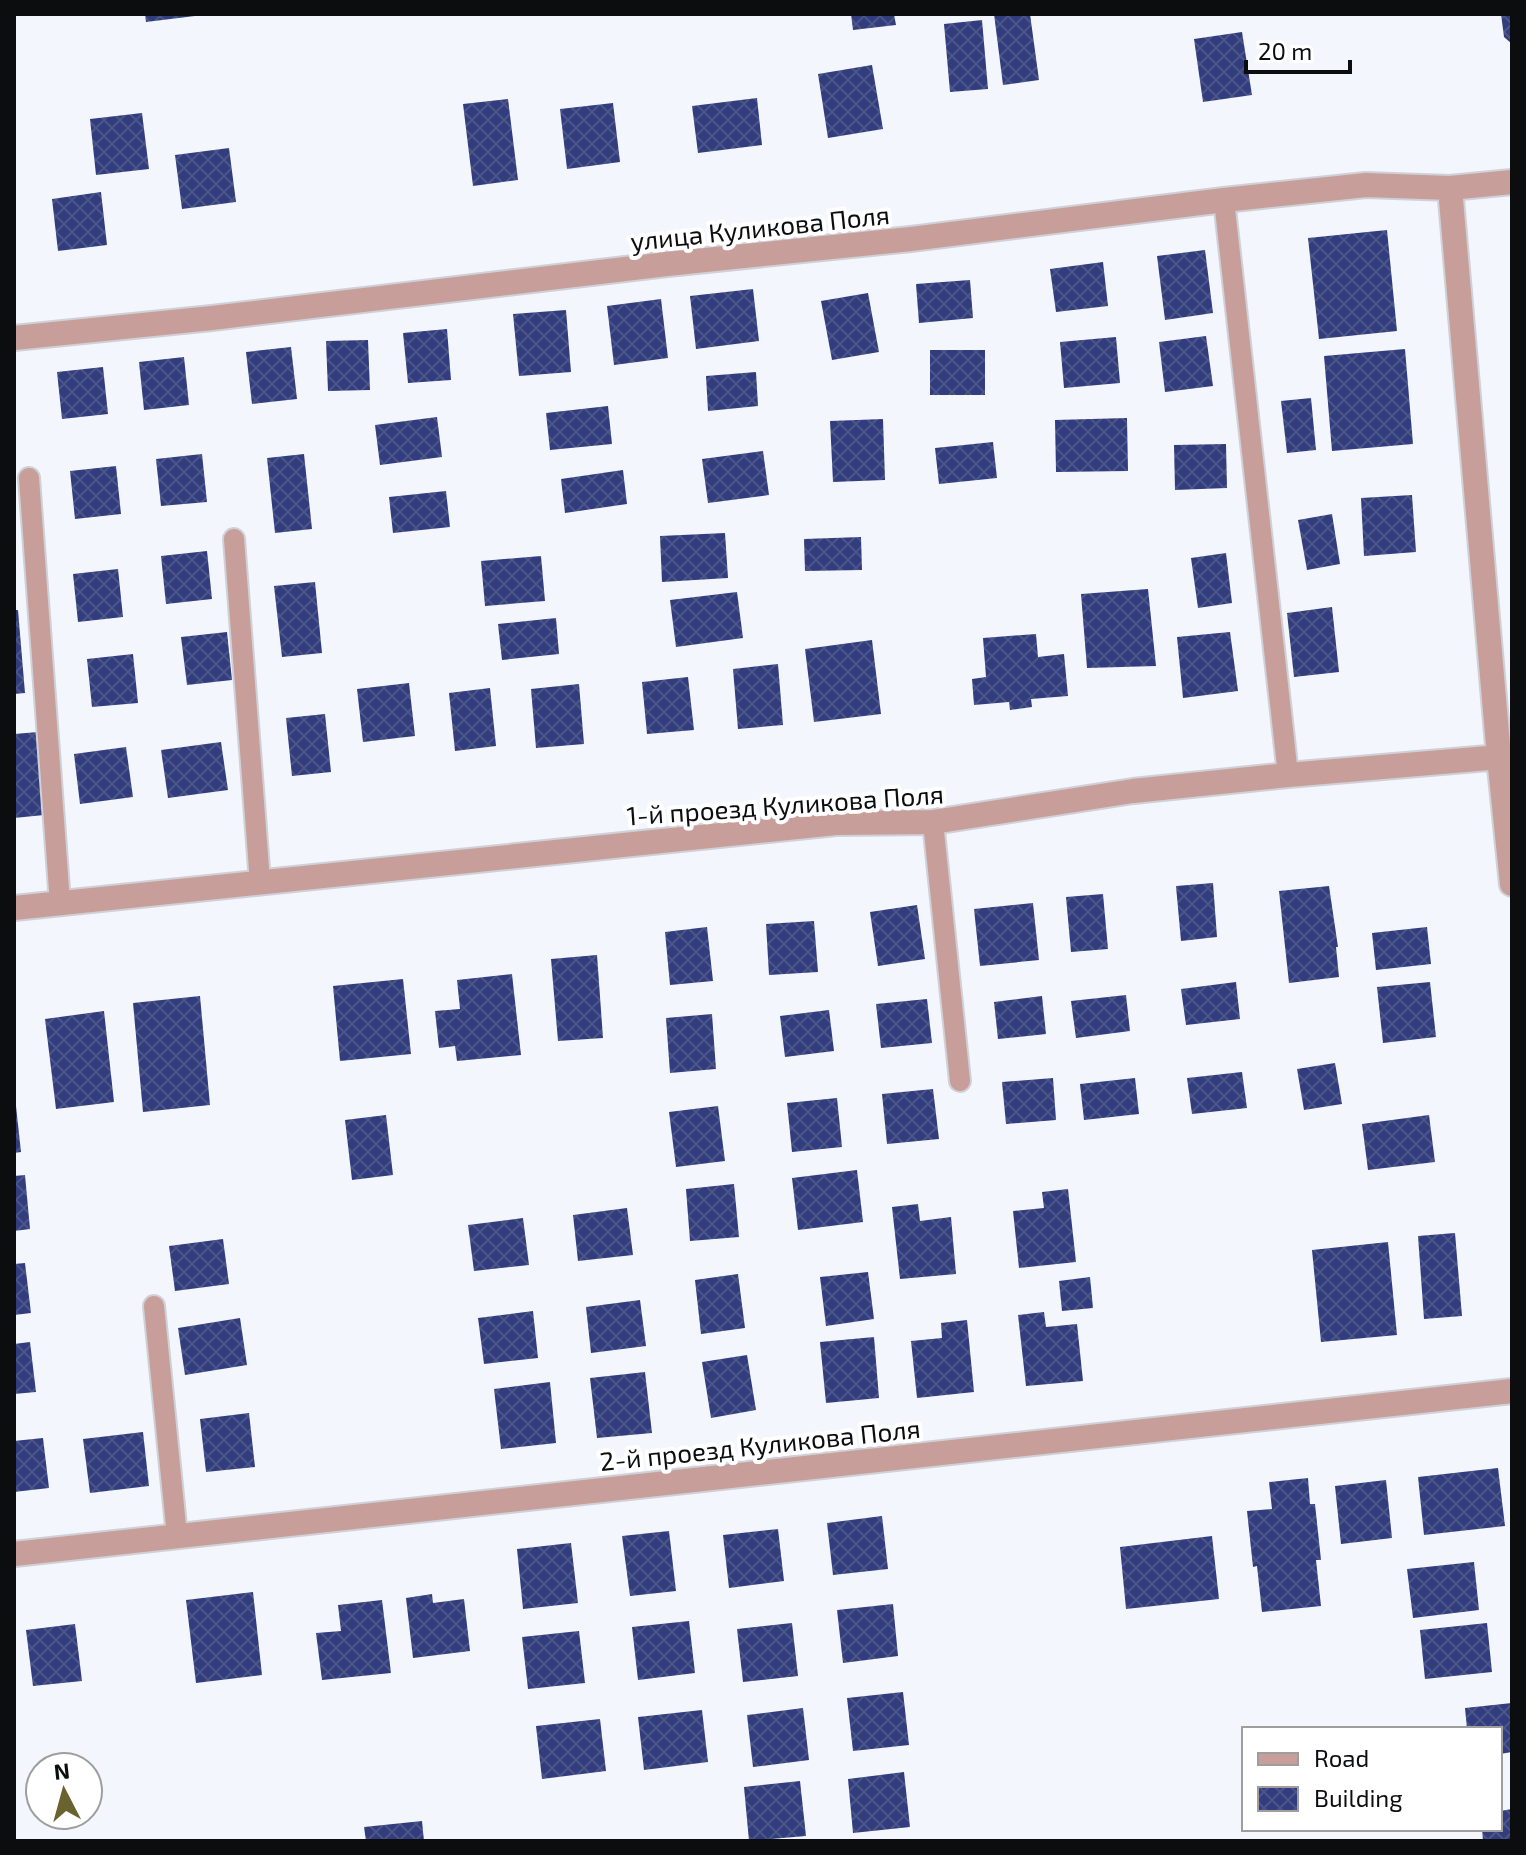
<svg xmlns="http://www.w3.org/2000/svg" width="1526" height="1855" font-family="'Exo 2',sans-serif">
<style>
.building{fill:url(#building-cross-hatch)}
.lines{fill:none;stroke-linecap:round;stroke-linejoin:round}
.service-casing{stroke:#cfd1d7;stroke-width:24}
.minor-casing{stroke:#cfd1d7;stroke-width:28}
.service{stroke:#c79e9a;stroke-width:20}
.minor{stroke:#c79e9a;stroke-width:24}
.labels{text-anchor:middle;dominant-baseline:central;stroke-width:8;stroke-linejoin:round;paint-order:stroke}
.street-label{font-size:26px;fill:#0c0d0f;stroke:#fff}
</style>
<defs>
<pattern id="building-cross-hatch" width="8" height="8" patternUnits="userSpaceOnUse" patternTransform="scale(2)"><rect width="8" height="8" fill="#313d7d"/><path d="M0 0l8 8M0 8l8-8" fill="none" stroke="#4c5589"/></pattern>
</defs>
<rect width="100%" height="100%" fill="#f4f6fd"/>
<path class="building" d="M145 14H195V16L146 22Z
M851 14H894L896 25 853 30Z
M994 14H1030L1039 80 1003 85Z
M1501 14H1512V44L1504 37Z
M982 20 988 89 950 92 944 24Z
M1242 32 1252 95 1203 102 1194 39Z
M872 65 883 129 828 138 818 74Z
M757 98 762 145 698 153 692 106Z
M508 99 518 180 473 186 463 104Z
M613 103 620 162 567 169 560 109Z
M142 113 149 169 96 175 90 119Z
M229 148 236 202 182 209 175 155Z
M101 192 107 245 58 251 52 199Z
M1387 230 1397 331 1319 339 1308 238Z
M1205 250 1213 313 1165 320 1157 256Z
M1103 262 1108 306 1056 312 1050 269Z
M970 280 973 318 919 323 916 284Z
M753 289 759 341 696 349 690 296Z
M868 293 879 352 832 360 821 301Z
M661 299 668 358 614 365 607 306Z
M566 310 571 372 519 376 513 314Z
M447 329 451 380 408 383 403 333Z
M1206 336 1213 386 1165 392 1159 342Z
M1116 337 1120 383 1064 388 1060 342Z
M368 340 370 390 328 391 326 341Z
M291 347 297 399 252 404 246 352Z
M1405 349 1413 444 1332 451 1324 356Z
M930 350H985V395H930Z
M184 357 189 405 144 410 139 362Z
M103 367 108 414 62 419 57 372Z
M756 372 758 406 708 411 706 376Z
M1311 398 1316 450 1287 453 1281 401Z
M608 406 612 444 550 450 546 413Z
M437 417 442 457 380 465 375 425Z
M1127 418 1128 471 1056 472 1055 420Z
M883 419 885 480 833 482 830 421Z
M993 442 997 478 939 484 935 448Z
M1226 444 1227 488 1175 490 1174 445Z
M763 451 769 495 708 503 702 459Z
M202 454 207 502 161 506 156 459Z
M304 454 312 529 275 533 267 458Z
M116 466 121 514 75 519 70 471Z
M623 470 627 504 565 513 561 479Z
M446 491 450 527 393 533 389 497Z
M1412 495 1416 552 1364 556 1361 498Z
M1332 514 1340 564 1307 570 1298 520Z
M725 533 728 578 662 582 660 536Z
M861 537 862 570 805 571 804 539Z
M207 551 212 599 166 604 161 556Z
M1226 553 1232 603 1198 608 1191 558Z
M541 556 545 601 485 606 481 561Z
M118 569 123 617 78 622 73 574Z
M315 582 322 653 282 657 274 586Z
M1148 589 1156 666 1087 668 1081 594Z
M737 592 743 638 676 647 670 600Z
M1332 607 1339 672 1294 677 1287 613Z
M14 610H18L25 693 14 694Z
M556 618 559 654 502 660 498 624Z
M227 632 232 680 187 685 181 637Z
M1230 632 1238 691 1183 698 1177 637Z
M1036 634 1038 657 1064 654 1068 696 1031 699 1032 707 1010 710 1009 702 974 705 972 679 986 677 983 638Z
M872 640 881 714 814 722 805 649Z
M133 654 138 703 92 707 87 659Z
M778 664 783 725 738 729 733 669Z
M688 677 694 730 647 734 642 682Z
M409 683 415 736 363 742 357 689Z
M579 684 584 744 536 748 531 689Z
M490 688 496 746 455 751 449 693Z
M325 714 331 772 292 776 286 718Z
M38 732 44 815 14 818V734Z
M221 742 228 790 168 798 161 750Z
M126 747 133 797 80 804 74 754Z
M1213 883 1217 937 1181 941 1176 886Z
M1329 886 1338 947H1336L1339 977 1289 983 1279 891Z
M1103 894 1108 949 1071 952 1066 897Z
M1033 903 1039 960 980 966 974 909Z
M917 905 925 959 878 966 870 912Z
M814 921 818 972 769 975 766 924Z
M707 927 713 981 670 985 665 932Z
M1427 927 1431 964 1376 970 1372 933Z
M597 955 603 1038 558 1041 551 959Z
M512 974 521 1055 457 1061 455 1046 439 1048 435 1011 460 1009 457 980Z
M403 979 411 1054 340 1061 333 986Z
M1236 982 1240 1019 1186 1025 1181 989Z
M1430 982 1436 1037 1383 1043 1377 987Z
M1126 995 1130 1031 1076 1038 1071 1001Z
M200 996 210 1105 143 1112 133 1003Z
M1042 996 1046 1034 998 1039 994 1002Z
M927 999 932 1043 881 1048 876 1004Z
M829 1010 834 1051 785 1057 780 1016Z
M104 1011 114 1102 56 1109 45 1019Z
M712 1014 716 1069 670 1073 666 1018Z
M1335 1063 1342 1104 1304 1110 1297 1069Z
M1242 1072 1247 1108 1192 1114 1187 1078Z
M1053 1078 1056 1120 1006 1124 1002 1082Z
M1135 1078 1139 1114 1084 1120 1080 1084Z
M933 1089 939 1139 887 1144 882 1094Z
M837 1098 842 1147 792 1152 787 1103Z
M14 1106H16L21 1152 14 1153Z
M718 1106 725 1161 676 1167 669 1112Z
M386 1115 393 1175 352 1180 345 1120Z
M1429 1115 1435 1162 1368 1170 1362 1124Z
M857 1170 863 1222 798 1230 792 1178Z
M25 1175 30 1229 14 1231V1176Z
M734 1184 739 1237 690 1241 686 1189Z
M1068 1189 1076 1262 1019 1268 1013 1211 1044 1208 1042 1192Z
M918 1204 920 1221 951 1217 956 1274 900 1279 892 1207Z
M627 1208 633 1255 578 1261 573 1215Z
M523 1218 529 1265 474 1271 468 1225Z
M1455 1233 1462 1316 1424 1319 1418 1236Z
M223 1239 229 1284 175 1291 169 1246Z
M1388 1242 1397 1335 1321 1342 1312 1250Z
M25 1263 31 1313 14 1315V1264Z
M868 1272 874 1319 826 1326 820 1277Z
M738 1274 745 1328 701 1334 695 1280Z
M1090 1277 1093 1308 1062 1311 1059 1281Z
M640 1300 646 1346 591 1353 586 1307Z
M533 1311 538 1358 484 1364 478 1318Z
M1044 1312 1046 1327 1077 1324 1083 1381 1026 1386 1018 1315Z
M240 1318 247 1365 185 1375 178 1328Z
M967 1320 974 1392 917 1398 911 1341 942 1338 941 1323Z
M874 1337 879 1398 826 1403 820 1342Z
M30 1342 36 1392 14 1394V1344Z
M747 1355 756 1410 711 1418 702 1362Z
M645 1372 652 1433 597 1438 590 1378Z
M550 1382 556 1443 501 1449 494 1389Z
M249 1413 255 1467 206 1472 200 1419Z
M143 1432 149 1486 90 1493 83 1439Z
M43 1438 49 1488 14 1492V1441Z
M1498 1468 1505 1526 1424 1535 1418 1477Z
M1308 1478 1310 1504H1315L1321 1560H1316L1321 1606 1262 1612 1257 1566 1253 1567 1247 1511 1272 1509 1269 1482Z
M1386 1480 1392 1538 1341 1544 1335 1486Z
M882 1516 888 1569 833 1575 827 1523Z
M778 1529 784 1581 729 1588 723 1535Z
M669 1531 676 1591 630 1596 622 1536Z
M1212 1536 1219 1599 1126 1609 1120 1547Z
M571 1543 578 1603 523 1609 517 1549Z
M1474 1562 1479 1610 1413 1618 1407 1569Z
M253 1592 262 1675 196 1683 186 1600Z
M432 1594 433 1603 464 1599 470 1651 413 1658 406 1598Z
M382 1600 391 1673 322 1680 316 1633 341 1631 338 1605Z
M893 1604 898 1656 843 1663 837 1610Z
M689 1621 695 1673 638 1680 632 1627Z
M792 1623 798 1676 743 1682 737 1629Z
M1487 1623 1492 1672 1425 1679 1420 1630Z
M75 1624 82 1681 33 1686 26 1630Z
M579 1631 585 1683 528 1689 522 1637Z
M903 1692 909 1745 853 1751 847 1698Z
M1512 1703V1752L1500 1754V1729H1467L1465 1708Z
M803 1708 809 1760 753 1767 747 1715Z
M702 1710 708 1762 644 1770 638 1717Z
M600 1719 606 1771 542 1779 536 1726Z
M904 1772 910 1827 853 1833 848 1779Z
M800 1781 806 1836 749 1841 744 1787Z
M1512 1809V1841H1483L1482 1829H1500V1811Z
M422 1821 424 1841H366L364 1827Z"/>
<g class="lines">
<defs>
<path id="service" d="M1224 200 1288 775
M29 478 60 903
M234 539 260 882
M933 822 960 1081
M154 1306 177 1536"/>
<path id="minor" d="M1450 188 1499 757 1512 884
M14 338 212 318 667 264 911 239 1224 200 1366 185 1450 188 1512 182
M14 908 836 823 933 822 1133 791 1288 775 1512 756
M14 1554 1512 1391"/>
</defs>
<use href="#service" class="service-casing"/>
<use href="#minor" class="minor-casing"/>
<use href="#service" class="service"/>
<use href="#minor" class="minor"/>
</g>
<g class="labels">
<g class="street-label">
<text transform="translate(760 227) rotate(-6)">улица Куликова Поля</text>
<text transform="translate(785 804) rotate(-4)">1-й проезд Куликова Поля</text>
<text transform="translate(760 1444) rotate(-6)">2-й проезд Куликова Поля</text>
</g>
</g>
<rect width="1526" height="1855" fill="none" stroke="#0c0d0f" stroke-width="32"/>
<rect x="1242" y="1727" width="260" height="104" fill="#ffffff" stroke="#9e9e9f" stroke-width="2"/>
<rect x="1258" y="1753" width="40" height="12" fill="#c79e9a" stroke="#9e9e9f" stroke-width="2"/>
<text x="1314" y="1767" font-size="24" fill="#0c0d0f">Road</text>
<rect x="1258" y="1787" width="40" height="24" fill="url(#building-cross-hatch)" stroke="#9e9e9f" stroke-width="2"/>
<text x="1314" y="1807" font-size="24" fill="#0c0d0f">Building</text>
<g transform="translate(64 1791) rotate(354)"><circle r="38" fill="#ffffff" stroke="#9e9e9f" stroke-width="2"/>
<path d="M0-6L14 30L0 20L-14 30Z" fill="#6a6330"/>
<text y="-12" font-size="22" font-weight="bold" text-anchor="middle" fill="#0c0d0f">N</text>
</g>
<path d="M1246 60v12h104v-12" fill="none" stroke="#0c0d0f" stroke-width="4"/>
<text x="1258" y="60" font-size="24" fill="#0c0d0f" stroke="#ffffff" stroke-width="6" paint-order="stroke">20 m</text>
</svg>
